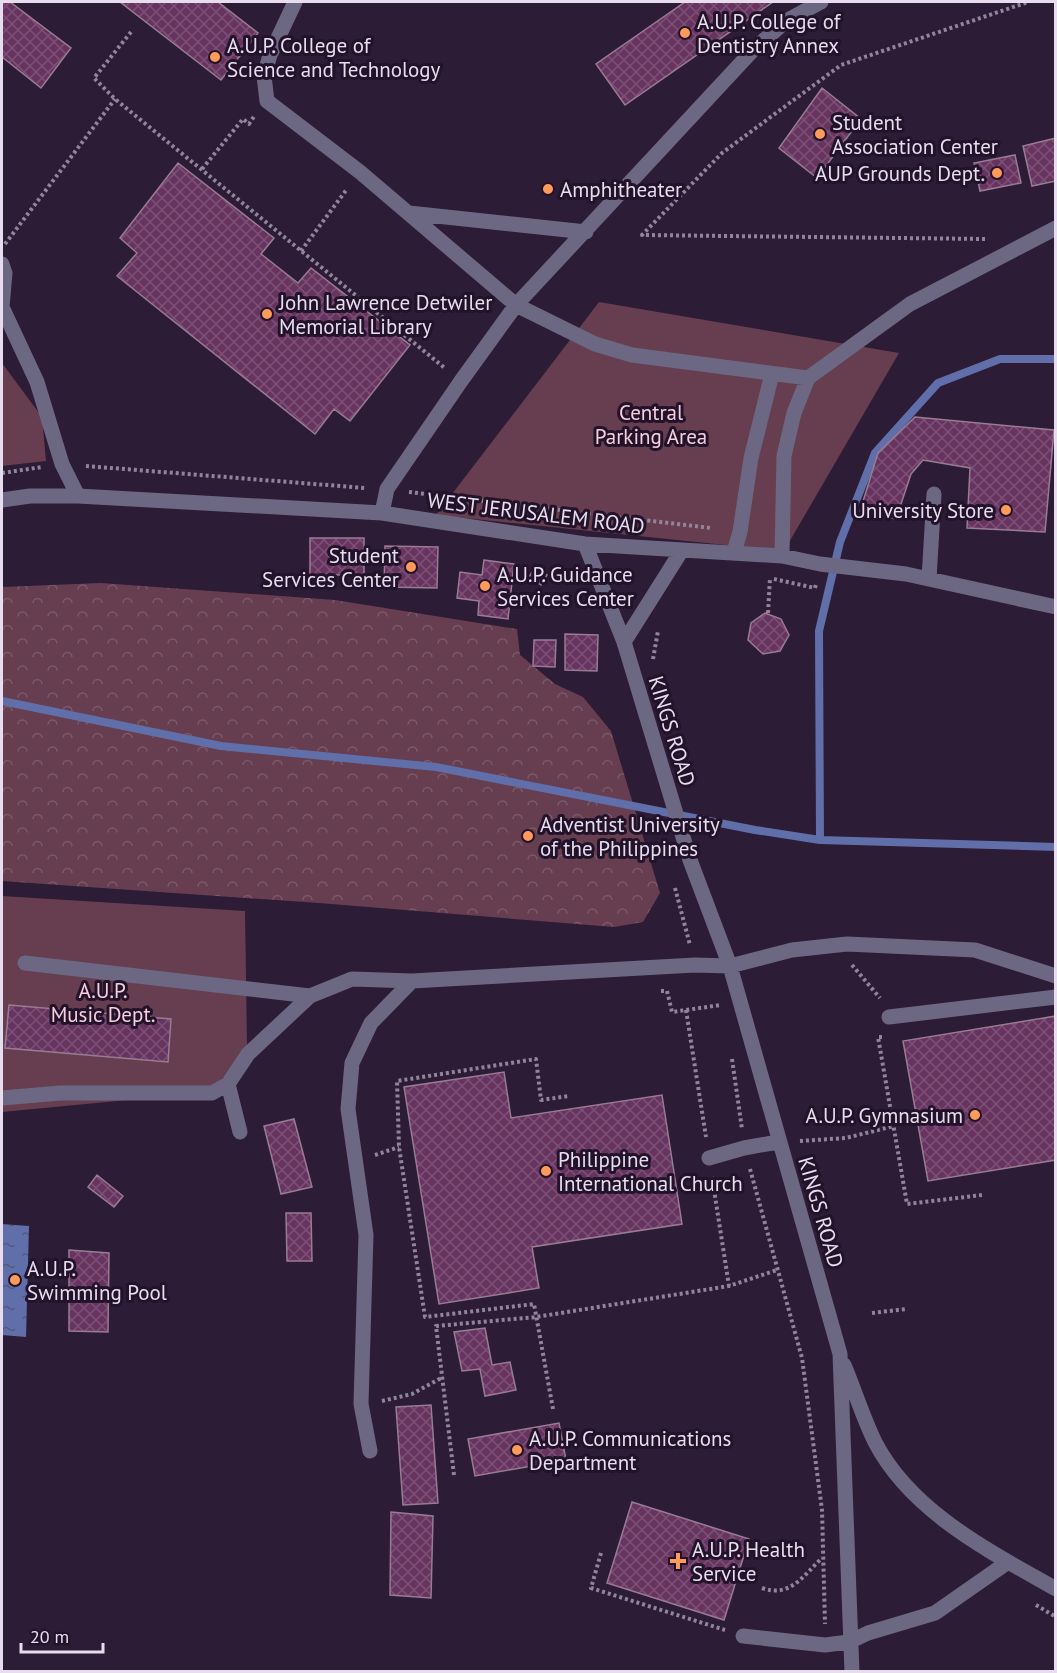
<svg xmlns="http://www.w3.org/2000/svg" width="1057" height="1673" font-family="'PT Sans',sans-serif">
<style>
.forest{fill:url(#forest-crowns)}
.park{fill:#663e4f}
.water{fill:url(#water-ripples)}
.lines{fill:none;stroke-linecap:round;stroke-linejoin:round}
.stream{stroke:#606eaa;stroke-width:8}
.building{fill:url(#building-cross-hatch);stroke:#997b93;stroke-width:1.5}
.path{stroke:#92859a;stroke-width:4;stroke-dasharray:3 3;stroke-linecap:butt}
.minor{stroke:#6c6883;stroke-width:15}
.poi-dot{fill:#ff9b5a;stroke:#22132a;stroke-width:2}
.labels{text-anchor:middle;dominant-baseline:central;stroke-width:6;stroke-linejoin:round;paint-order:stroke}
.poi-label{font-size:21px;fill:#e7ddee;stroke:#22132a;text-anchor:start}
.park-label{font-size:21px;fill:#f7cede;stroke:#22132a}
.street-label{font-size:21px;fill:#e7ddee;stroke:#22132a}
</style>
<defs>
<pattern id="forest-crowns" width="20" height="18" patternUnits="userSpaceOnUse" patternTransform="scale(1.5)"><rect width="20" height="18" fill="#663e4f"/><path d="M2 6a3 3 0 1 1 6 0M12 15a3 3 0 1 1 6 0" fill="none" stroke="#7c5969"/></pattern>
<pattern id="water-ripples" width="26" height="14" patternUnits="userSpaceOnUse" patternTransform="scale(1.5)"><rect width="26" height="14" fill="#606eaa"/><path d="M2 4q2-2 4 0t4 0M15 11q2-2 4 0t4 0" fill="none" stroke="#545a7d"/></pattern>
<pattern id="building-cross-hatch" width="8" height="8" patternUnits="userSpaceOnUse" patternTransform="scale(1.5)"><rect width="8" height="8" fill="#673460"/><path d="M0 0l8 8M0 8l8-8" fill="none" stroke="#7d5177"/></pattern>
</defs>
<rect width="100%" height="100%" fill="#2c1c35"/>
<path class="forest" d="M101 583 335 600 517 629 520 655 555 684 583 697 611 731 660 893 643 922 614 927 319 903 2 881V587Z"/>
<path class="park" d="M599 302 899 353 784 551 436 515Z
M2 363 42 417 46 461 2 466Z
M2 896 245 911 247 1045 229 1074 201 1093 2 1112Z"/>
<path class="water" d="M2 1224 29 1226 26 1337 2 1335Z"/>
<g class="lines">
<path class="stream" d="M2 701 221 746 436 767 755 830 820 840 1056 847
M820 840 819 631 840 542 875 453 938 383 1000 359H1056"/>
</g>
<path class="building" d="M2 2H10L71 48 41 88 2 57Z
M120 2H218L258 33 221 80Z
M685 2H773L625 105 596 64Z
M822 88 861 119 817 178 779 148Z
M1056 138V181L1032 186 1023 146Z
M1015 155 1021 183 980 191 974 163Z
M178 163 274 238 261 254 298 283 311 268 410 345 350 421 334 409 315 434 117 276 137 253 120 238Z
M915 417 1054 430 1045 532 967 528 970 468 923 460 911 474 896 519 860 511 878 453Z
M310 538H364V575H310Z
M385 546 438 547 437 588 384 587Z
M484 560 514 564 508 619 478 615 479 601 457 598 460 572 482 575Z
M535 567 547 575 541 585 529 577Z
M765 613 781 619 789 635 780 651 763 654 748 640 751 623Z
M565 634 598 635 597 671 565 670Z
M534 640H556L555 667 533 666Z
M9 1005 171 1019 168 1062 5 1048Z
M1056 1016V1160L928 1181 903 1041Z
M504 1072 511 1118 662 1095 682 1224 532 1247 539 1288 439 1304 404 1087Z
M294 1119 312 1187 281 1194 264 1126Z
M97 1175 123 1196 114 1207 88 1187Z
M286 1213H311L312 1261H287Z
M69 1250 109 1253 108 1332 69 1331Z
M485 1328 492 1365 510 1362 516 1390 485 1396 480 1369 462 1371 454 1332Z
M431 1405 438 1503 403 1505 396 1407Z
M559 1423 566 1460 475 1476 468 1439Z
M632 1502 749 1539 724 1620 607 1583Z
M391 1512 433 1516 431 1598 390 1595Z"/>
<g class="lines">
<path class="path" d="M131 32 94 78 115 99 446 369
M202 169 243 119 249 124 255 115
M985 239 642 235 722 153 841 65 1028 2
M5 244 115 99
M301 251 347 189
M86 466 365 488
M2 473 42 467
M409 492 711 528
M774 579 815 588 816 584
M768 613 770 578
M653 659 658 631
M675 888 690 945
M852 965 880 998
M661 991H667L672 1012 721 1005
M686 1010 706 1137
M882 1037H878L907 1204 982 1195
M732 1059 742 1129
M800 1141 846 1138 894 1126
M375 1155 399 1147
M750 1169 802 1358 822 1510 825 1624
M712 1177 729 1286
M872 1313 906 1309
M382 1401 412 1394 443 1377
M553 1409 534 1304 425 1317 399 1147 397 1081 536 1059 541 1100 569 1096
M454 1475 436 1326 536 1317 729 1286 777 1270
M601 1553 591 1588 725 1630
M762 1588C790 1598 803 1576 822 1558
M1036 1605 1056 1617"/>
<path class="minor" d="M295 2 270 55 264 76 267 101 360 172 516 305 595 344 632 355 808 378
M409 213 586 232
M2 264 5 273 2 307 37 382 62 464 78 496
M2 500 30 496H78L382 513 585 544 782 556 820 564 906 574 1056 607
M382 513 387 489 461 381 516 305 754 49 786 21 821 2
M585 544 624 642 690 860 730 966 840 1354 852 1672
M734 552 740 532 751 458 772 374
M782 556 784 456 794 413 808 378 910 304 1056 228
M929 579 934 494
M624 642 682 550
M25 963 310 996
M889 1017 1056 997
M228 1084 240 1132
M2 1098 60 1093H212L228 1084 248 1054 310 996 352 979 412 981 695 965 730 966 792 950 847 944 975 950 1056 976
M709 1158 744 1148 778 1142
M844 1365C855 1391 863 1418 875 1442 911 1512 991 1552 1056 1589
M370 1451 361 1404 366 1235 348 1109 352 1063 371 1023 412 981
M743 1636 825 1645 849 1642 868 1633 935 1613 1008 1562"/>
</g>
<g class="poi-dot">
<circle cx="685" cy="33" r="6"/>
<circle cx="215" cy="57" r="6"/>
<circle cx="820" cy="134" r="6"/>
<circle cx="997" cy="173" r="6"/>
<circle cx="548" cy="189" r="6"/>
<circle cx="267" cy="314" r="6"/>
<circle cx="1006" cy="510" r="6"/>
<circle cx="411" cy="567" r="6"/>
<circle cx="485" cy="586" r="6"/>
<circle cx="528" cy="836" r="6"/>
<circle cx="975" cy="1115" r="6"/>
<circle cx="546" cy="1171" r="6"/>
<circle cx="15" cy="1280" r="6"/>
<circle cx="517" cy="1450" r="6"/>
<path d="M675 1552h6v6h6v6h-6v6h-6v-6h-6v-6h6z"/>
</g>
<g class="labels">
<g class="poi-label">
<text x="697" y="21">A.U.P. College of<tspan x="697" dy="24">Dentistry Annex</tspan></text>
<text x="227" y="45">A.U.P. College of<tspan x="227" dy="24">Science and Technology</tspan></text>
<text x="832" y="122">Student<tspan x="832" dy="24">Association Center</tspan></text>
<text x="985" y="173" text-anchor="end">AUP Grounds Dept.</text>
<text x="560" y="189">Amphitheater</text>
<text x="279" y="302">John Lawrence Detwiler<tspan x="279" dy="24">Memorial Library</tspan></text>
<text x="994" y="510" text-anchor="end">University Store</text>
<text x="399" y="555" text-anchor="end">Student<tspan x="399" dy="24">Services Center</tspan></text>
<text x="497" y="574">A.U.P. Guidance<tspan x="497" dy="24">Services Center</tspan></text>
<text x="540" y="824">Adventist University<tspan x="540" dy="24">of the Philippines</tspan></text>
<text x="963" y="1115" text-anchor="end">A.U.P. Gymnasium</text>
<text x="558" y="1159">Philippine<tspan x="558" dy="24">International Church</tspan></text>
<text x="27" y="1268">A.U.P.<tspan x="27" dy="24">Swimming Pool</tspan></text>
<text x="529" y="1438">A.U.P. Communications<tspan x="529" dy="24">Department</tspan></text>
<text x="692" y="1549">A.U.P. Health<tspan x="692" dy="24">Service</tspan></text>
</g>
<g class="park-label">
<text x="651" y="412">Central<tspan x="651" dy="24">Parking Area</tspan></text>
<text x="103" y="990">A.U.P.<tspan x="103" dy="24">Music Dept.</tspan></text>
</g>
<g class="street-label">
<text transform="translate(536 513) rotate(7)">WEST JERUSALEM ROAD</text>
<text transform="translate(672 731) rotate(73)">KINGS ROAD</text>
<text transform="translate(821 1212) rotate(74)">KINGS ROAD</text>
</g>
</g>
<rect width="1057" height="1673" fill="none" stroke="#e7ddee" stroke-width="6"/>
<path d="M21 1643v9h82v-9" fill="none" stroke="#e7ddee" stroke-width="3"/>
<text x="30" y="1643" font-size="18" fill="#e7ddee" stroke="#22132a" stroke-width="4.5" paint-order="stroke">20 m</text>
</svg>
